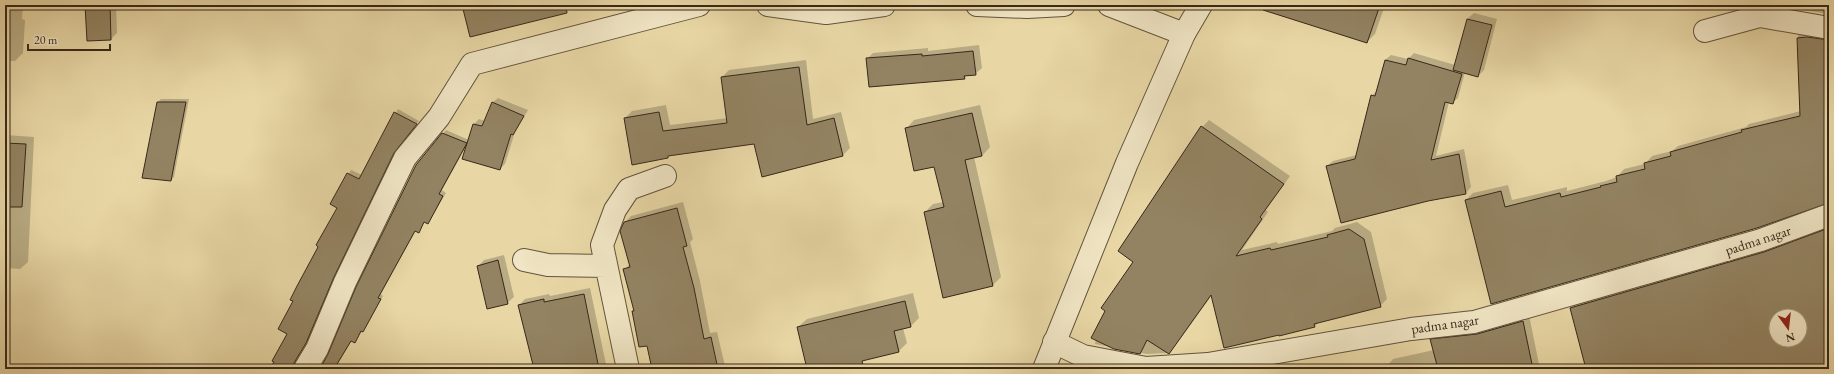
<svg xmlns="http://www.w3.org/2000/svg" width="1834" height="374" font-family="'EB Garamond',serif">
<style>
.shadow{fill:#0003;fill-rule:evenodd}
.building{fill:#938362;stroke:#37281a;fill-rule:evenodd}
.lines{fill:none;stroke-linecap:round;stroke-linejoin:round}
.minor-casing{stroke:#63543d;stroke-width:24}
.tertiary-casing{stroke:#63543d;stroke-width:24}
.minor{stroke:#f0e5c4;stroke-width:22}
.tertiary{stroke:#f0e5c4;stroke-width:22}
.labels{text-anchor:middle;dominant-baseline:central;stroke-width:3.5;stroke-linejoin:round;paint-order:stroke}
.street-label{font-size:14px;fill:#37281a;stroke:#f0e5c4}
</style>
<rect width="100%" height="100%" fill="#e8d7a5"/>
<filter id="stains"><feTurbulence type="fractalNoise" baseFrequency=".005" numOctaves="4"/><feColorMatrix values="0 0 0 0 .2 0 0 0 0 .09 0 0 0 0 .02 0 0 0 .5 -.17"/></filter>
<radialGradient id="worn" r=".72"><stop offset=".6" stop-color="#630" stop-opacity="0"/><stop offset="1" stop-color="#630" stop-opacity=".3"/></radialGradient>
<path class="shadow" d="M5 5H23L22 19 25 20 23 53 15 61H5Z
M86 5H116L117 33 111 39Z
M1173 5H1180L1178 8Z
M1275 5H1385L1375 34 1367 42Z
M1474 5H1488L1486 7Z
M1703 5H1749L1733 9V8L1703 7Z
M1797 5H1829V14L1797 9Z
M1474 13 1497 19 1484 70 1478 76 1465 72 1458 98 1452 103 1449 102 1436 156 1464 149 1471 187 1466 193 1428 200 1327 166 1333 161 1357 155 1372 96 1377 90 1385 60 1391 55 1408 59 1414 53 1455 65 1467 19Z
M1805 29 1829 32V203L1492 303 1466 200 1473 193 1508 185 1512 200 1567 187V191L1606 181 1617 177 1624 169 1645 164 1652 156 1672 151 1678 146 1746 127 1749 124 1801 111 1798 36Z
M979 45 982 68 975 74 967 75 964 78 867 59 873 53 928 48V51Z
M806 60 813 119 841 112 850 148 843 155 763 176 754 143 670 154 668 157 625 118 632 111 666 105 670 125 728 118 722 77 729 70Z
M498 98 528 110 515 132 505 164 500 169 467 145 442 190 446 193 431 219 428 223 425 221 418 231 416 230 381 294 383 296 366 327 354 341 352 340 335 369H320L329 356 443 134 446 130 469 140 474 124 479 119 485 121 492 103Z
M161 99H189L174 177 171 180 158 102Z
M980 105 990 147 982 156 974 157 1001 277 993 285 944 296 925 212 933 204 944 202 935 166 906 129 914 120Z
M398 109 419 121 397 148 337 272 309 339 297 359 296 369H269L289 334 294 301 338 207 331 204 351 170 362 175Z
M1209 120 1290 176 1266 210 1268 212 1242 250 1277 242 1278 244 1332 231 1335 228 1357 222 1371 232 1387 299 1380 306 1319 322 1315 326 1280 335 1212 295 1175 346 1168 353 1147 354 1095 344 1096 339 1135 262 1119 251 1202 127Z
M5 135 34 137 28 262 20 269 5 268Z
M683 202 693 239 690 242 700 281 710 333 717 332 725 366 722 369H653L648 344 633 312 635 309 624 270 630 264 625 222 631 216Z
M1829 225V369H1587L1571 308 1578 301ZM1776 316H1800V340H1776Z
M504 255 514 297 507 303 478 266 484 260Z
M590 288 607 369H535L519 305 525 299 549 294 550 296Z
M913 293 919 318 911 326 903 328 907 343 899 351 827 369H808L798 327 807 319Z
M1529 315 1540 369H1387V366L1393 359 1434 350 1431 340 1438 333Z"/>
<path class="building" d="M85 5H110L111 40 87 41Z
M462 5H566L567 13 470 37Z
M1264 5H1380L1367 43 1263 10Z
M1467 19 1492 25 1478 77 1453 70Z
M1807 37 1829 40V203L1757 228 1491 304 1465 200 1501 191 1505 207 1560 193 1561 197 1601 187 1600 186 1617 182 1616 176 1645 169 1644 163 1671 156 1670 152 1742 132 1741 130 1800 116 1797 38Z
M973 51 976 75 964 76 965 79 869 87 866 58 922 54V56Z
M1408 58 1462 74 1453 104 1445 102 1431 160 1459 154 1466 194 1428 201 1341 223 1326 166 1355 159 1371 95 1375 96 1385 60 1406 65Z
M799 67 807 125 834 118 843 156 762 177 754 144 668 156V158L632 165 624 118 659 112 663 131 727 123 721 77Z
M157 102H186L171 181 142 178Z
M492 102 524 116 513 135 511 134 500 170 462 159 473 124 482 126Z
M394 112 417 124 394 153 334 277 306 343 294 363 293 369H270L274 362 272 361 287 334 278 329 293 301 290 300 297 286 318 247 316 245 337 208 330 204 347 173 359 179Z
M972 113 982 156 965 160 993 286 943 298 924 212 944 207 934 167 914 171 905 128Z
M1201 126 1284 184 1260 217 1262 219 1236 256 1270 248 1271 250 1328 237 1327 235 1349 229 1364 239 1381 307 1314 324 1315 327 1279 336V335L1224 348 1211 295 1169 354 1147 340 1140 354 1114 349 1091 338 1105 311 1101 308 1133 262 1118 251Z
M442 133 467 143 439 194 443 196 428 224 424 222 419 233 415 231 378 298 381 299 363 332 361 331 355 343 351 341 334 369H320L328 354 356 287 416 165Z
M5 143 26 144 22 207H5Z
M677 208 687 246 683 247 694 288 704 339 711 337 718 369H652L647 346 639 347 632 311H634L623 269 630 267 620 231 624 222Z
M1829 228V369H1586L1570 308 1764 252ZM1776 316H1800V340H1776Z
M498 260 508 304 487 309 477 266Z
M584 294 599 369H534L518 305 544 299V302Z
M905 301 911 327 894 331 899 352 862 361 864 369H807L797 327Z
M1523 321 1533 369H1438L1430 339 1477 334Z"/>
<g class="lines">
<defs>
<path id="minor" d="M768 5 826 13 884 5
M977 5 1027 7 1064 5
M1109 5 1184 34
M1705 31 1760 16 1829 28
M524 260 548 265 606 266
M1054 342 1083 356 1146 368 1208 364 1411 329 1474 322 1761 240 1829 215
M305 369 317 349 345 282 405 158 439 117 472 64 699 5
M628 369 602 245 615 210 629 189 665 176"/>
<path id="tertiary" d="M1044 369 1127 163 1184 34 1201 5"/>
</defs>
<use href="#minor" class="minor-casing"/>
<use href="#tertiary" class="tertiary-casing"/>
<use href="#minor" class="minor"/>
<use href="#tertiary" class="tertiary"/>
</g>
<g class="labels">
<g class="street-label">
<text transform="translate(1758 240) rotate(-18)">padma nagar</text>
<text transform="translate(1445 324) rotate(-8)">padma nagar</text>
</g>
</g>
<rect width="1834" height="374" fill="none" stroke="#e8d7a5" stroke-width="20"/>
<rect x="6" y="6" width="1822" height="362" fill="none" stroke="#37281a" stroke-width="2"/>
<rect x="10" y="10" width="1814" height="354" fill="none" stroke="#37281a"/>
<g transform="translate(1788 328) rotate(165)"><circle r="19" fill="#f0e5c4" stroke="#a69980"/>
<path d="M0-3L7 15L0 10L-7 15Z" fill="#8f2418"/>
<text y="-6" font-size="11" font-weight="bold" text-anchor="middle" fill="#37281a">N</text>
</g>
<path d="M28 44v6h82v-6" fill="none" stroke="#37281a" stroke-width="2"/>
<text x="34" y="44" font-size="12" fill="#37281a" stroke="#f0e5c4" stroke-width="3" paint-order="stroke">20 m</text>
<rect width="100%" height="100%" filter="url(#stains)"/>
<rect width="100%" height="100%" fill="url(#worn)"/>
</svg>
